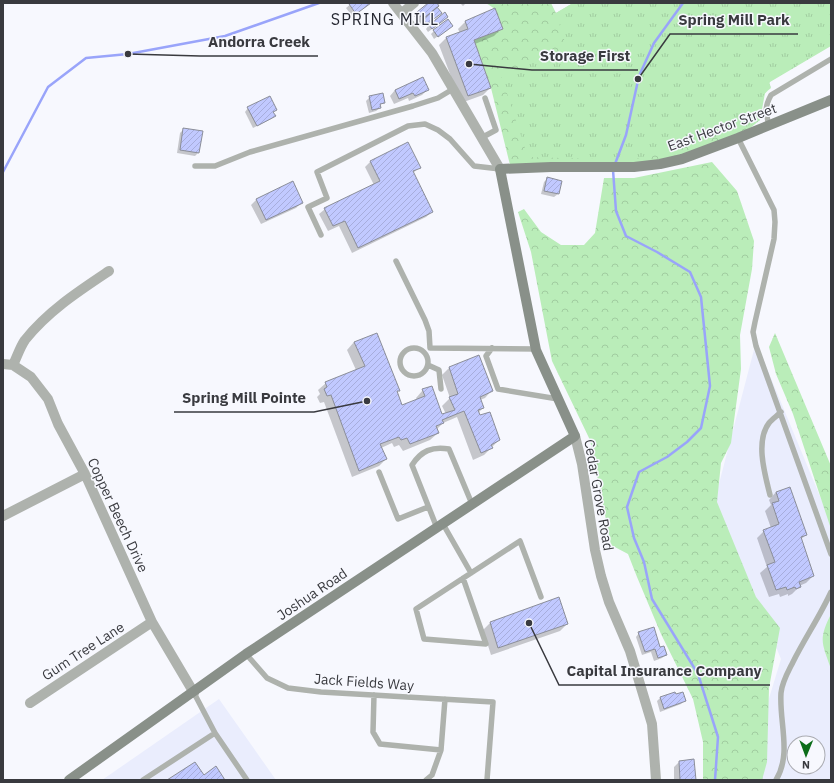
<svg xmlns="http://www.w3.org/2000/svg" width="834" height="783" font-family="'IBM Plex Sans',sans-serif">
<style>
.built{fill:#eaedfd;fill-rule:evenodd}
.forest{fill:url(#forest-crowns)}
.park{fill:url(#park-tufts)}
.shadow{fill:#0003}
.lines{fill:none;stroke-linecap:round;stroke-linejoin:round}
.stream{stroke:#99a4fa;stroke-width:2.5}
.building{fill:url(#building-hatch);stroke:#8b8e99}
.service{stroke:#aeb2ad;stroke-width:5.5}
.minor{stroke:#aeb2ad;stroke-width:10}
.tertiary{stroke:#aeb2ad;stroke-width:10}
.secondary{stroke:#899089;stroke-width:10}
.labels{text-anchor:middle;dominant-baseline:central;stroke-width:3;stroke-linejoin:round;paint-order:stroke}
.street-label{font-size:14px;fill:#393a3f;stroke:#f7f8fe}
.quarter-label{font-size:16px;letter-spacing:1px;fill:#272933;stroke:#f7f8fe}
.leader{fill:none;stroke:#393a3f;stroke-width:1.5}
.callout-dot{fill:#393a3f;stroke:#f7f8fe;stroke-width:1.5}
.callout-label{font-size:15px;text-anchor:middle;font-weight:bold;fill:#393a3f;stroke:#f7f8fe;stroke-width:3;stroke-linejoin:round;paint-order:stroke}
</style>
<defs>
<pattern id="forest-crowns" width="20" height="18" patternUnits="userSpaceOnUse"><rect width="20" height="18" fill="#baedb9"/><path d="M2 6a3 3 0 1 1 6 0M12 15a3 3 0 1 1 6 0" fill="none" stroke="#a1cca0"/></pattern>
<pattern id="park-tufts" width="24" height="20" patternUnits="userSpaceOnUse"><rect width="24" height="20" fill="#baedb9"/><path d="M3 7l-1-3M5 7V3M7 7l1-3M15 17l-1-3M17 17v-4M19 17l1-3" fill="none" stroke="#a1cca0"/></pattern>
<pattern id="building-hatch" width="6" height="6" patternUnits="userSpaceOnUse"><rect width="6" height="6" fill="#c1c9ff"/><path d="M-1 1l2-2M0 6l6-6M5 7l2-2" fill="none" stroke="#a7addc"/></pattern>
</defs>
<rect width="100%" height="100%" fill="#f7f8fe"/>
<path class="built" d="M756 342 831 523V780H744L781 659 715 499ZM794 743H818V767H794Z
M219 699 276 780H102Z"/>
<path class="forest" d="M486 3H551L556 13 573 3H831V46L770 82 765 93 760 120 738 138 682 159 597 168 511 169 491 88 474 40 503 29 495 9Z
M712 162 737 191 754 241 752 269 740 335 741 369 731 443 721 463 717 502 756 597 780 628 769 688 767 762 762 780H703V742L693 699 661 634 637 577 628 554 611 545 590 440 552 361 531 252 518 212 524 209 541 232 561 245H584L595 233 604 178H634Z
M775 333 831 466V529L793 414 776 374 769 347Z
M831 614V669C822 643 818 640 831 614Z"/>
<path class="park" d="M573 3H831V44L769 82 771 88C758 98 759 105 760 120L738 131 632 160 528 157 501 75 567 49 556 13Z"/>
<path class="shadow" d="M352 3H370L352 16 346 8Z
M430 3H436L437 16 423 27 414 16Z
M460 3H466L463 6Z
M444 20 428 32 426 29 429 25Z
M466 21 502 28 494 36 475 44 490 88 483 95 461 103 439 45 446 38 460 33 458 29Z
M448 29 434 39 431 34 434 31Z
M428 89 422 95 409 101 408 98 394 104 390 96 395 90Z
M370 97 384 102 379 106 380 108 376 111 369 113 366 101Z
M248 108 276 110 273 113 274 116 271 119 253 128 245 112Z
M184 129 199 152 195 156 177 153 180 133Z
M371 161 419 168 413 173 432 212 426 217 352 253 339 226 328 231 319 214 325 209 374 185 365 167Z
M548 178 561 181 558 194 554 197 541 194 544 182Z
M257 199 302 202 296 208 261 224 251 205Z
M354 342 399 390 397 392 402 406 417 400 416 398 423 390 442 415 446 414 442 406 450 398 442 375 450 367 492 390 485 398 480 400 483 408 478 413 499 440 484 455 473 460 457 417 443 423 436 430 438 433 430 440 403 451 399 445 394 447 392 443 381 448 386 459 379 466 352 477 324 402 320 403 317 397 320 394 318 390 326 383 356 370 347 350Z
M776 492 806 535 800 540 813 576 806 583 799 586V587L792 594 788 596V594L780 597 779 594 769 597 760 573 767 567 757 538 764 531 771 528 765 511 771 505 769 500Z
M558 598 567 624 560 631 491 655 483 630 490 623Z
M639 633 660 648 666 655 662 658 654 661 651 652 642 655 636 637Z
M675 695 685 700 681 704 660 712 657 701 660 698Z
M693 761 695 780H674V767L679 762Z"/>
<g class="lines">
<path class="stream" d="M615 164 626 135 639 76 654 43 683 3
M613 170 616 211 626 236 657 252 690 272 701 297 710 386 701 428 687 442 667 457 639 472 627 507 634 538 644 562 652 599 698 674 718 737 715 780
M3 172 48 87 86 58 128 54 225 36 319 3"/>
</g>
<path class="building" d="M350 3H371L356 14 349 4Z
M428 3H437L439 6 423 19 417 12Z
M437 7 442 13 427 24 423 19Z
M495 8 503 29 474 40 491 88 468 96 446 37 468 29 465 21Z
M445 12 448 17 432 29 429 25Z
M448 19 453 26 438 37 433 30Z
M423 77 429 90 415 96 413 93 399 99 395 90Z
M383 93 385 103 380 104 381 108 372 110 369 96Z
M270 96 277 110 273 112 276 116 257 126 247 107Z
M183 128 203 131 199 153 180 150Z
M408 142 421 168 413 171 433 212 358 248 345 221 333 226 324 208 380 181 370 161Z
M547 177 562 181 559 194 544 191Z
M293 181 303 203 266 220 256 199Z
M377 333 400 391H397L402 405 425 396 422 389 432 386 442 414 455 410 449 397 458 394 449 367 479 355 493 391 480 397 484 408 478 410 480 415 490 412 500 440 491 445 493 448 481 453 464 411 442 420 444 423 436 426 439 433 410 444 407 438 401 440 399 437 380 444 387 459 359 471 331 395 327 396 324 389 327 387 325 382 365 366 354 342Z
M790 487 807 535 801 537 814 576 799 582 801 587 796 589 795 587 787 590 786 587 776 590 767 565 775 562 763 530 779 524 772 503 779 501 776 492Z
M559 597 568 624 498 648 490 622Z
M654 627 660 647 664 646 667 655 658 658 655 649 645 652 638 632Z
M675 692 676 694 683 692 686 701 664 709 660 697Z
M694 759 696 780H680L679 761Z
M195 762 204 775 216 766 225 780H167Z"/>
<g class="lines">
<path class="service" d="M769 126C766 112 764 108 771 95L831 59
M481 138 496 130 485 98
M738 138 774 210 775 222 774 239 755 322 753 332 756 346 831 554
M195 166H215L250 152 413 106 438 98 453 89
M321 235 308 207 327 198 317 172 408 126 425 124 438 130 450 139 474 166 500 169
M396 261 425 320 429 331 430 348 536 349
M400 362a14 14 0 1 1 28 0a14 14 0 1 1-28 0Z
M492 348 486 356 498 389 558 399
M428 365 439 370 441 389
M379 472 398 519 428 507
M770 495C765 475 755 441 769 423 772 419 777 416 781 412
M443 524 471 573
M437 528 412 465C421 451 432 446 449 449L472 504
M463 578 486 644 424 639 416 609 520 541 541 597
M246 654 267 678 288 688 321 692 493 702 487 780
M194 693 215 733 247 780
M374 695 373 732 380 744 441 750
M143 780 215 733
M426 780 432 775 441 750 445 699
M776 780C792 754 779 722 781 693 782 682 788 672 793 662 805 638 820 616 831 592"/>
<path class="minor" d="M402 13 414 3
M3 364 13 365 31 377 48 399 58 424 85 474 152 622 194 693
M13 365C17 357 20 347 25 340 48 311 79 291 109 271
M3 516 85 474
M30 703 152 622"/>
<path class="tertiary" d="M393 3 432 53 500 169
M575 436 582 464 595 550 601 576 609 602 630 651 652 724 656 780"/>
<path class="secondary" d="M69 780 246 654 575 436 536 350 500 169 551 167H634L660 164 682 159 738 138 831 100"/>
</g>
<g class="labels">
<g class="street-label">
<text transform="translate(722 127) rotate(-20)">East Hector Street</text>
<text transform="translate(599 495) rotate(80)">Cedar Grove Road</text>
<text transform="translate(118 515) rotate(65)">Copper Beech Drive</text>
<text transform="translate(312 594) rotate(-34)">Joshua Road</text>
<text transform="translate(83 651) rotate(-33)">Gum Tree Lane</text>
<text transform="translate(364 682) rotate(4)">Jack Fields Way</text>
</g>
<g class="quarter-label">
<text x="385" y="19">SPRING MILL</text>
</g>
</g>
<path class="leader" d="M638 79L670 34H798M128 54L200 56H318M469 64L532 70H638M367 401L314 412H174M529 623L559 685H770"/>
<g class="callout-dot">
<circle cx="638" cy="79" r="4"/>
<circle cx="128" cy="54" r="4"/>
<circle cx="469" cy="64" r="4"/>
<circle cx="367" cy="401" r="4"/>
<circle cx="529" cy="623" r="4"/>
</g>
<g class="callout-label">
<text x="734" y="25">Spring Mill Park</text>
<text x="259" y="47">Andorra Creek</text>
<text x="585" y="61">Storage First</text>
<text x="244" y="403">Spring Mill Pointe</text>
<text x="664" y="676">Capital Insurance Company</text>
</g>
<rect width="834" height="783" fill="none" stroke="#393a3f" stroke-width="8"/>
<g transform="translate(806 755) rotate(181)"><circle r="19" fill="#f7f8fe" stroke="#abacb2"/>
<path d="M0-3L7 15L0 10L-7 15Z" fill="#0c6d19"/>
<text y="-6" font-size="11" font-weight="bold" text-anchor="middle" fill="#393a3f">N</text>
</g>
</svg>
